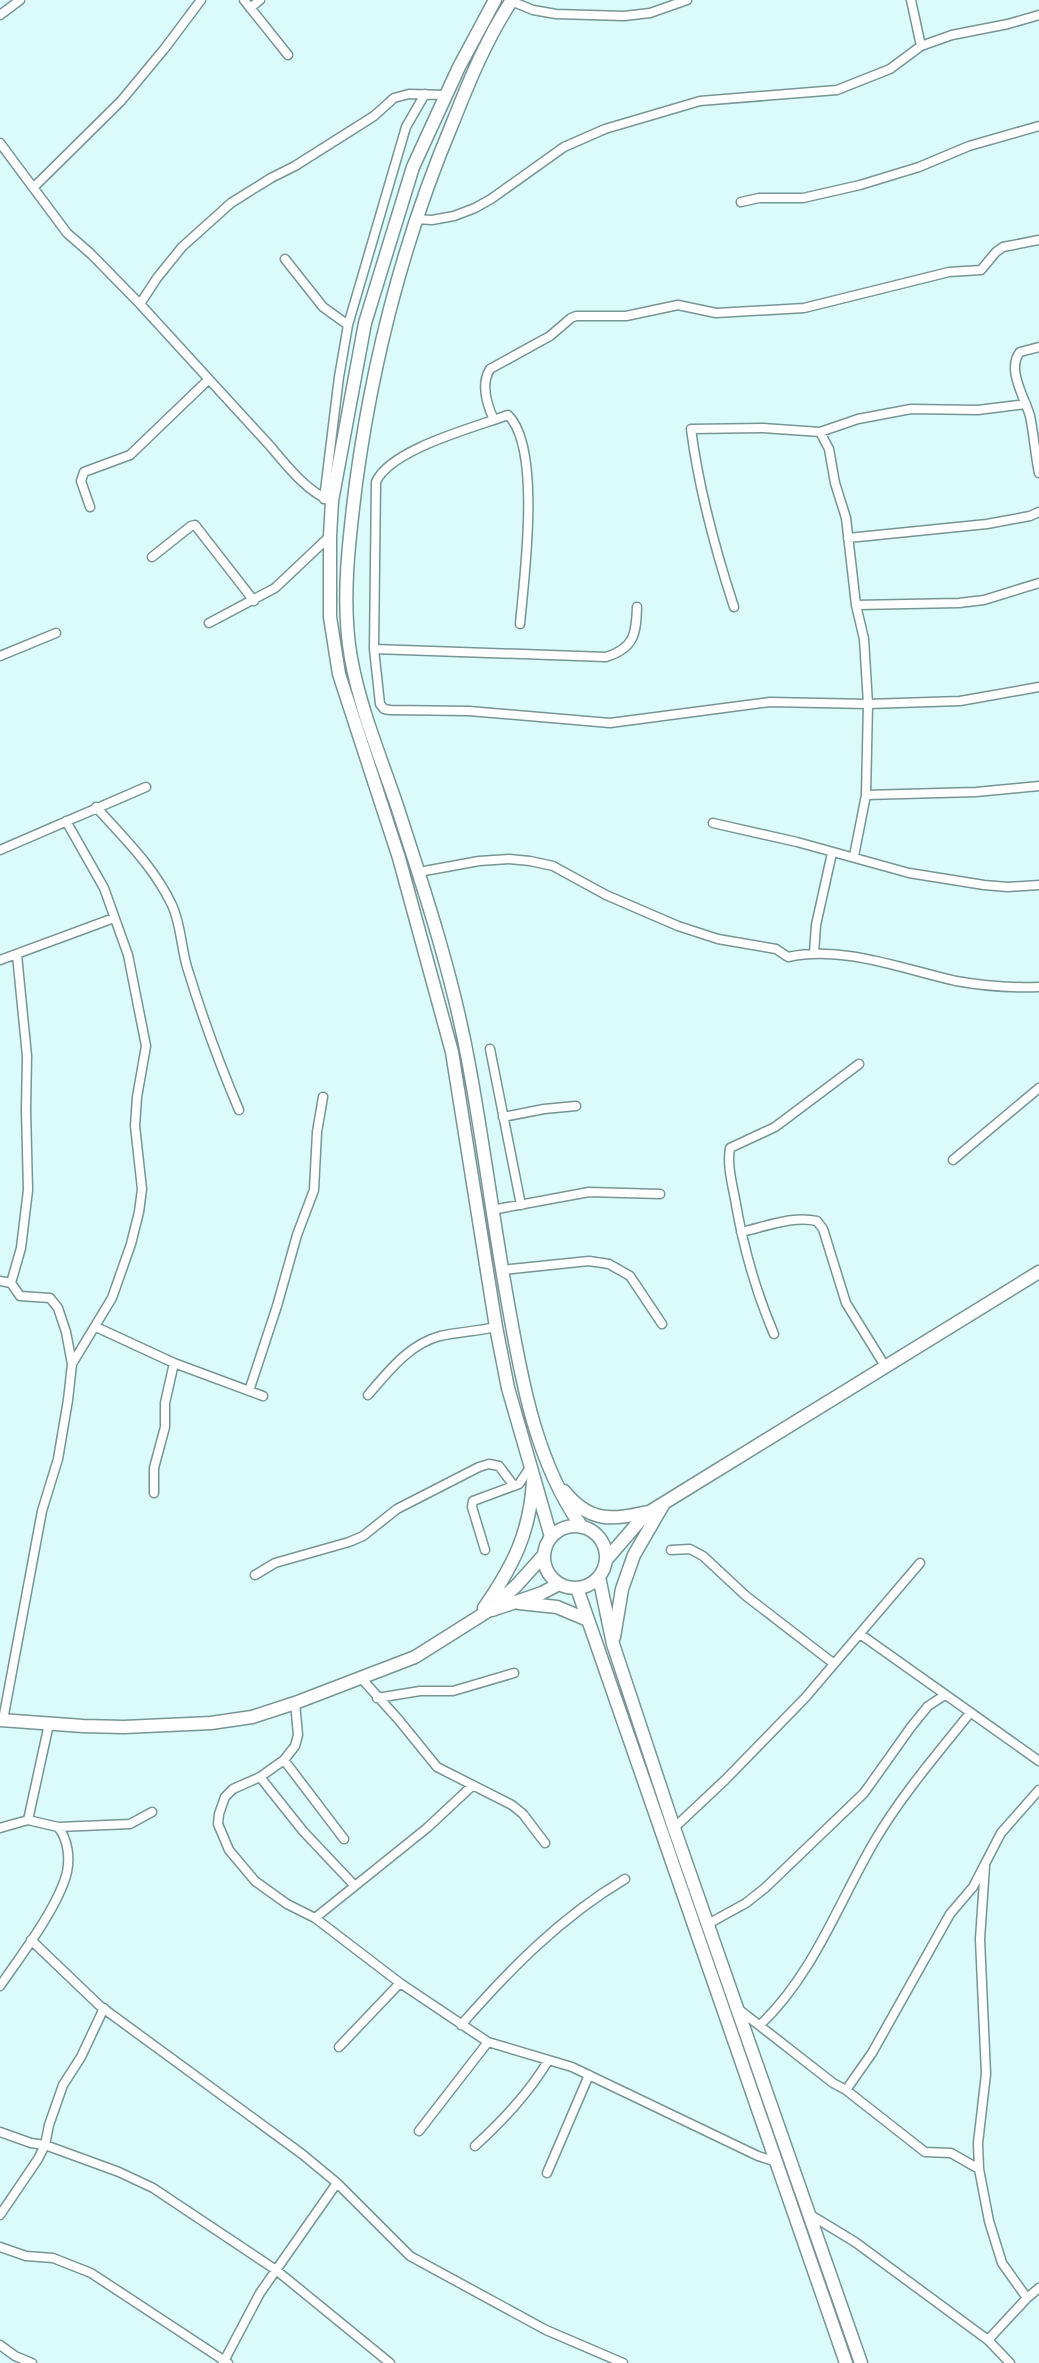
<svg xmlns="http://www.w3.org/2000/svg" width="1039" height="2363" font-family="Manrope,sans-serif">
<style>
.lines{fill:none;stroke-linecap:round;stroke-linejoin:round}
.street-casing{stroke:#779593;stroke-width:11}
.secondary-casing{stroke:#779593;stroke-width:15}
.street{stroke:#fff;stroke-width:8}
.secondary{stroke:#fff;stroke-width:12}
</style>
<rect width="100%" height="100%" fill="#dafbf9"/>
<g class="lines">
<defs>
<path id="street" d="M244 0 288 55
M911 0 921 46
M511 1 533 10 556 14 624 16 650 13 687 0
M250 8 260 0
M0 15 20 0
M0 143 67 233 91 254 140 304 271 447C286 465 309 494 332 501
M34 187 121 101 165 48 201 0
M741 202 759 198H803L860 185 919 167 969 146 1039 126
M415 219 432 220 454 216 475 208 491 199 564 147 605 129 700 101 837 90 890 69 921 46 952 35 1008 24 1039 15
M285 259 323 307 348 325
M140 304 157 278 182 247 231 203 271 178 295 166 374 116 394 98 409 94 446 95
M1039 347 1020 352C1006 369 1025 398 1030 416 1034 435 1035 454 1039 473
M494 420C487 405 480 385 490 369L550 336 571 318 576 316H626L678 305 716 313 804 308 949 272 981 270 996 252 1003 247 1039 240
M820 432 829 449 835 483 846 518 856 605 864 639 868 704 866 795 854 856
M324 499 339 377 348 325 406 127 425 94
M90 507 81 481 84 472 130 455 208 380
M848 538 987 524 1030 516 1039 512
M152 557 191 526 195 525 254 601
M856 605 959 603 984 600 1039 583
M637 607C636 633 635 648 606 657L374 649 380 704 384 709 390 710 469 711 610 723 770 702 868 704 960 701 1039 687
M734 607C715 549 699 490 691 429L763 428 820 432 858 419 911 409 978 410 1026 404
M209 623 275 588 330 536
M374 649 376 482C390 449 476 427 508 415 542 448 524 578 520 624
M0 656 56 633
M866 795 976 792 1039 786
M96 807C124 838 154 867 172 905 181 924 181 947 187 967 202 1016 219 1063 239 1110
M66 821 104 888 128 955 146 1046 137 1097 135 1126 142 1189 139 1212 131 1244 112 1298 72 1364
M713 823 797 842 909 873 984 885 1008 887 1039 885
M0 850 146 787
M419 872 479 861 509 859 530 861 553 866 606 895 678 926 718 939 776 949 788 957C844 945 902 969 956 981 984 986 1011 988 1039 987
M814 953 816 925 832 853
M0 960 114 918
M490 1049 521 1205
M503 1117 544 1109 576 1106
M953 1160 1039 1088
M492 1210 589 1192 660 1194
M741 1232C765 1227 793 1215 817 1221L823 1229 846 1303 885 1366
M502 1270 589 1261 609 1264 630 1276 662 1324
M0 1281 11 1283 20 1296 50 1298 58 1308 66 1332 72 1364 68 1400 58 1459 42 1511 3 1720
M11 1283 21 1248 28 1190 26 1110 27 1056 17 955
M96 1327 174 1363 263 1396
M774 1334C755 1290 743 1246 735 1199 732 1183 727 1165 730 1148L775 1127 859 1064
M249 1391 277 1306 297 1235 314 1190 317 1132 323 1097
M368 1395C388 1372 409 1344 440 1336 459 1332 478 1331 496 1327
M154 1493V1468L165 1427V1403L174 1363
M485 1550 472 1507 473 1501 519 1484 531 1466
M671 1550 690 1549 703 1556 746 1596 833 1663
M255 1575 275 1563 349 1542 363 1536 397 1509 479 1467 489 1464 499 1466 514 1486
M860 1634 1039 1761
M361 1678 398 1719 437 1767 512 1805 523 1814 545 1843
M377 1698 420 1691H453L514 1673
M295 1703 298 1735 295 1746 284 1760 260 1777 233 1789 225 1797 219 1814 218 1824 229 1850 255 1881 287 1904 315 1918 400 1983 488 2042 572 2067 758 2156 777 2162
M284 1760 344 1839
M260 1777 303 1831 354 1885
M28 1820 49 1724
M0 1828 28 1820 58 1827 130 1824 152 1812
M674 1828 725 1780 805 1698 920 1563
M985 1866 980 1939 986 2074 978 2143 979 2169 989 2221 1002 2263 1027 2298
M315 1918 427 1828 472 1786
M708 1924 746 1903 765 1888 864 1793 911 1727 928 1706 945 1695
M31 1940 100 2006 302 2154 337 2183 410 2256 546 2330 623 2363
M0 1986C20 1957 59 1906 67 1872 70 1858 68 1839 58 1827
M737 2008 833 2083 846 2090 872 2053 950 1914 973 1887 1001 1833 1039 1790
M461 2025C510 1969 561 1917 625 1879
M760 2025C813 1975 838 1904 874 1842 901 1796 937 1754 970 1713
M339 2047 400 1983
M846 2090 925 2152 951 2153 979 2169
M419 2131 488 2042
M0 2132 31 2143 45 2145 119 2172 153 2188 276 2270 390 2363
M475 2146C503 2120 528 2094 548 2061
M547 2173 589 2075
M809 2214 855 2242 988 2340 1010 2363
M0 2215 38 2159 45 2145 49 2125 63 2085 81 2057 104 2008
M0 2247 26 2256 53 2258 91 2273 228 2363
M988 2340 1027 2298 1039 2288
M0 2345 15 2356 32 2363
M223 2363 260 2293 337 2183"/>
<path id="secondary" d="M495 0 459 67 413 167 365 323 332 501 330 536V617L339 674 399 858 452 1052 496 1327 508 1388 551 1537
M512 0C487 38 470 79 453 122 404 238 373 358 356 483 349 540 341 602 351 658 360 708 380 756 396 803 424 889 453 976 469 1065 484 1146 494 1228 509 1309 522 1383 537 1465 582 1527
M564 1491C590 1523 611 1520 648 1512
M544 1557a31 31 0 1 1 62 0a31 31 0 1 1-62 0Z
M606 1560 643 1517 651 1511 1039 1272
M599 1577 613 1644 674 1828 861 2363
M577 1588 846 2363
M519 1603 557 1607 588 1620
M484 1608C513 1566 530 1533 533 1481
M492 1610 542 1593 559 1584
M614 1637 622 1589 634 1555 663 1505
M0 1720 83 1726 124 1727 211 1723 252 1717 295 1703 415 1657 488 1611 516 1586 543 1556"/>
</defs>
<use href="#street" class="street-casing"/>
<use href="#secondary" class="secondary-casing"/>
<use href="#street" class="street"/>
<use href="#secondary" class="secondary"/>
</g>
</svg>
